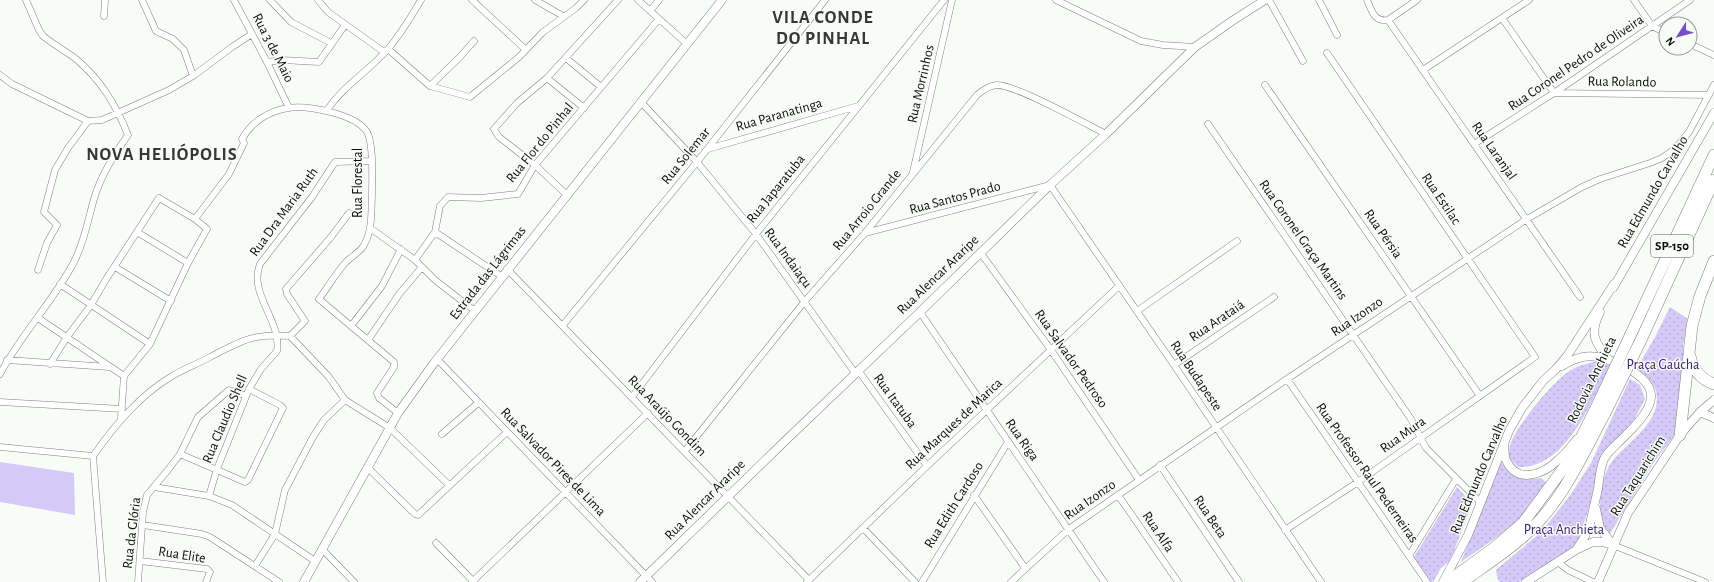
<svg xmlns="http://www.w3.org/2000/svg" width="1714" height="582" font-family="'Alegreya Sans',sans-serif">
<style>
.grass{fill:url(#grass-dots)}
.garden{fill:#d4c9f7}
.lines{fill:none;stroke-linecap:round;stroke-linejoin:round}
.street-casing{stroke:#7d827d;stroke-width:7}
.secondary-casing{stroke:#7d827d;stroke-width:9}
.highway-casing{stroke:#7d827d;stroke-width:12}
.street{stroke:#fff;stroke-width:6}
.secondary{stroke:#fff;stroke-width:8}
.highway{stroke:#fff;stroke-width:11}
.highway-bridge-casing{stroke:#7d827d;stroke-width:12;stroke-linecap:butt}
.highway-bridge{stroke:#fff;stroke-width:11}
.labels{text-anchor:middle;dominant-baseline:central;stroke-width:3;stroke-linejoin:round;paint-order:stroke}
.shield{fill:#f7fcf7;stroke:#535553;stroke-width:1}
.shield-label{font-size:13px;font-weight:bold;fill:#0d0e0d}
.street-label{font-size:14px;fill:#0d0e0d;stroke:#f7fcf7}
.park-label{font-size:14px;fill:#3d1972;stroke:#f7fcf7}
.district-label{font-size:18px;font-weight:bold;letter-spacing:1px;fill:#343935;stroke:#f7fcf7}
</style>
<defs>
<pattern id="grass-dots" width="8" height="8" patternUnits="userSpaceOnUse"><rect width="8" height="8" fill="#d4c9f7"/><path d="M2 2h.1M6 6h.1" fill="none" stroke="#b5abd3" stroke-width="1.8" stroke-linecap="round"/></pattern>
</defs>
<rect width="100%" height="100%" fill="#f7fcf7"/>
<path class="grass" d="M1670 307 1688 319 1683 346V373L1677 432 1654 462 1609 535C1601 525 1600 516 1600 504 1600 492 1604 473 1611 463 1627 441 1663 423 1656 391 1654 382 1644 374 1637 368L1655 337Z
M1598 361 1610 364V367C1590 403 1566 469 1518 467L1509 458C1509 454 1509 450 1510 446 1514 428 1555 379 1571 370 1579 365 1589 363 1598 361Z
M1630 379 1640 385 1645 399 1634 420 1601 455 1591 502 1578 541 1567 552 1519 582H1500L1498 580 1496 570 1541 532 1569 497 1591 463Z
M1500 461C1514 479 1518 481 1541 478L1548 484 1522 519 1500 535 1461 562Z
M1457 487 1472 504 1450 561 1441 568 1433 582H1431L1414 557Z"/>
<path class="garden" d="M0 462 74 473 75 515 0 502Z"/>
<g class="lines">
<defs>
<path id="street" d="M142 0 156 31 173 39 184 50 193 76
M234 0 267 62 289 108
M270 0 291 22 331 43
M318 0 328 12 384 52
M472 0 526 50
M535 0 563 16
M638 0 687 44
M1056 0 1141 41 1163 45 1195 47
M1269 0 1303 61
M1319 0 1337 35
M1367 0C1372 11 1374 22 1388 20L1417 0
M1634 0 1652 26 1666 33
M650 11 659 0
M104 16 105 0
M1502 18 1554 93 1709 95
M1388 20 1580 297
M1690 44 1714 55
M388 49 430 86 470 97 519 57 543 32 576 8 584 0
M566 58 601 87
M267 62 282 60 319 62 345 25
M1423 70 1529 0
M0 75 12 84 88 121 102 120 169 90 193 76 232 47 252 34
M547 78 584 108
M1265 85 1480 396
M430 86 459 58 474 41
M641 102 697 162 756 234 855 373
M327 110C344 85 369 71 388 49 401 34 411 17 421 0
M1208 124 1411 419 1426 448 1480 502
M1474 144 1554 93 1690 0
M708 149 858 106
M913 172 952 0
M567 195 535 165 499 137 494 129 517 103 547 78 618 0
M370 228 415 260 435 280 475 311
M137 232 188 263
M435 232 501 276
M865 233 1050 185 1174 365 1321 582
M980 252 1051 350 1139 480
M415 260 435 232 440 206 448 197 481 198 518 194 535 165 659 19
M115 267 171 301
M507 269 809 580
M38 270 47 243 57 225 44 212 55 170 68 148 88 121
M60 284 150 344
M1137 311 1237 241
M920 312 1104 582
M38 318 124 376
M563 325 697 162 825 0
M290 336 305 321 287 294 286 289 331 237 349 213
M368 340 400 293 422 267
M437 359 652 582
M7 360 109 367
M50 364 67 337 91 305 105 281 159 198 195 219
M1174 365 1274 297
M858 370 927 466
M0 374C21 334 53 302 74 262 84 243 88 220 94 199 101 175 114 155 128 135 116 105 101 80 76 59 66 51 54 45 43 36L39 30 26 0
M1287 379 1427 582
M632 397 756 234 944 0
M0 402 122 409
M398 413 379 398 377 393 394 367V362L351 326 382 286 401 249
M121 418 124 376 150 344 188 263 207 229 195 219 229 174 244 143 242 139C251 122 269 111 288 108 308 105 356 114 367 132 374 144 372 180 372 195 371 212 373 233 362 248 358 253 351 257 346 262 336 273 328 287 319 299L351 326
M442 434 478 403
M0 447 93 456
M685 451 805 301 865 233 977 95C983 90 989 86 996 85 1015 84 1086 124 1106 134
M180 454 245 482 248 480 283 408 280 405 249 389
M93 456C115 425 139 396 172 376 184 369 197 364 210 357 241 341 253 333 290 336L329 377 345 400 390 428 449 485
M93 456 103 582
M1160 465 1239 582
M368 468 415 514 418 515 507 432
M154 487 209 496 232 505 315 561
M974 495 1025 568
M1118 495 1178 582
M209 496 217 469 249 389 261 369 277 351C282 321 248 294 260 264L312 197 335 162 371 161
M143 525 202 534 210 537 279 582
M863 528 915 582
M1285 530 1358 482 1535 357 1327 53
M436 543 473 581
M1613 545 1705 582
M322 549 354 582
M1409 556 1456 479
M140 561 207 569 210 572 206 582
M1558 562 1568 570 1593 582
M255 566 275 534 285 490 313 437 324 420 345 400
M138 582 143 512 147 495 168 470 180 454 198 417 229 390 246 396
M472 582 648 413
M807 582 927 466 1119 286
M922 582 1008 442
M1011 582 1069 529 1118 495 1287 379 1527 219 1582 187 1600 179 1650 163 1662 158 1675 149 1689 132 1714 85"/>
<path id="secondary" d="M1613 288 1714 113
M1600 312C1589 334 1595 343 1609 360
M1562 366C1582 353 1596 354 1617 363 1668 386 1655 407 1622 439 1616 445 1608 451 1604 459 1600 468 1599 480 1598 489 1595 502 1592 515 1589 528L1584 538 1576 550
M1700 412 1714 418
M1504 445C1505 450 1504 456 1506 460 1517 485 1544 474 1558 460 1566 454 1571 446 1577 439
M1596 509 1600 528 1612 544
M304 582 398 413 434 363 722 0
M640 582 785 441 920 312 1050 185 1106 134 1195 47 1232 21 1265 0
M1443 582 1468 535 1509 431 1522 408 1543 381 1556 369 1567 356 1614 284
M1526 582 1576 550 1593 542H1602L1613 545
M1598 582 1628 513 1680 435 1700 412 1714 400"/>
<path id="highway" d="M1630 336 1714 155
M1641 340 1714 180
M1690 356C1693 370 1700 379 1714 384
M1680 435 1692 326 1700 296 1714 261
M1447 582 1494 548 1523 523 1571 458 1595 410
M1462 582C1483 567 1505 553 1524 536 1561 504 1582 456 1605 413"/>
</defs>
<use href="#street" class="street-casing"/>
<use href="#secondary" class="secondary-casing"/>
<use href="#highway" class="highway-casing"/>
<use href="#street" class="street"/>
<use href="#secondary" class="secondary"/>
<use href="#highway" class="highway"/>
<defs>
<path id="highway-bridge" d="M1595 410 1630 336
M1605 413 1641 340"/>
</defs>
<use href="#highway-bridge" class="highway-bridge-casing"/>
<use href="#highway-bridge" class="highway-bridge"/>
</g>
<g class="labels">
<rect class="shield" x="1651" y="235" width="42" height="22" rx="3"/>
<g class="shield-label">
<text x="1672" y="246">SP-150</text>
</g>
<g class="street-label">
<text transform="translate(273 48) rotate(63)">Rua 3 de Maio</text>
<text transform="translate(1576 63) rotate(-34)">Rua Coronel Pedro de Oliveira</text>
<text transform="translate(1622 82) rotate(1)">Rua Rolando</text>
<text transform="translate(921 84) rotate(-77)">Rua Morrinhos</text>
<text transform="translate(779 115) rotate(-16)">Rua Paranatinga</text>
<text transform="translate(540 143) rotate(-51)">Rua Flor do Pinhal</text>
<text transform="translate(1494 151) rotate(55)">Rua Laranjal</text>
<text transform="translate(686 156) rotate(-51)">Rua Solemar</text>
<text transform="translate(358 183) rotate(-90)">Rua Florestal</text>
<text transform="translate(776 189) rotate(-51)">Rua Japaratuba</text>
<text transform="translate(1653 192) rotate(-60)">Rua Edmundo Carvalho</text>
<text transform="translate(955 198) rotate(-15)">Rua Santos Prado</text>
<text transform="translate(1441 199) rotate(56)">Rua Estilac</text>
<text transform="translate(867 210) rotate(-51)">Rua Arroio Grande</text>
<text transform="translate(284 212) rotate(-54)">Rua Dra Maria Ruth</text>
<text transform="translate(1383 234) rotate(55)">Rua Pérsia</text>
<text transform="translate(1303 240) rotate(55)">Rua Coronel Graça Martins</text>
<text transform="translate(788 258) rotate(54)">Rua Indaiaçu</text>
<text transform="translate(488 273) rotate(-52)">Estrada das Lágrimas</text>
<text transform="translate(938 275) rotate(-44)">Rua Alencar Araripe</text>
<text transform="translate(1357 317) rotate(-34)">Rua Izonzo</text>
<text transform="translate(1217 321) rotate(-34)">Rua Arataiá</text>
<text transform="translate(1071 359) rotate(55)">Rua Salvador Pedroso</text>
<text transform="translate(1196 376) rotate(56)">Rua Budapeste</text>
<text transform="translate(1592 380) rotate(-64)">Rodovia Anchieta</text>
<text transform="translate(895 401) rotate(54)">Rua Itatuba</text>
<text transform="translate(667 416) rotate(46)">Rua Araújo Gondim</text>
<text transform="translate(225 419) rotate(-67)">Rua Claudio Shell</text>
<text transform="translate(954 424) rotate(-43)">Rua Marques de Marica</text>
<text transform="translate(1403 435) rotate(-35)">Rua Mura</text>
<text transform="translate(1022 440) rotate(55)">Rua Riga</text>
<text transform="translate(553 462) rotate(46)">Rua Salvador Pires de Lima</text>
<text transform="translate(1367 473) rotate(55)">Rua Professor Raul Pederneiras</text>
<text transform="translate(1479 475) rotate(-67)">Rua Edmundo Carvalho</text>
<text transform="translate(1638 476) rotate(-58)">Rua Taquarichim</text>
<text transform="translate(705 500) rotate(-45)">Rua Alencar Araripe</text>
<text transform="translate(1090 500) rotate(-35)">Rua Izonzo</text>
<text transform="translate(954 505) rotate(-58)">Rua Edith Cardoso</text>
<text transform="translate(1210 517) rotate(56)">Rua Beta</text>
<text transform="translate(1158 532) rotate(56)">Rua Alfa</text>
<text transform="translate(132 533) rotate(-83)">Rua da Glória</text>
<text transform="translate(182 555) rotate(9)">Rua Elite</text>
</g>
<g class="park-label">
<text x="1663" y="365">Praça Gaúcha</text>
<text x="1564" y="530">Praça Anchieta</text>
</g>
<g class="district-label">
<text x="823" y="18">VILA CONDE<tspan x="823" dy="21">DO PINHAL</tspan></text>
<text x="162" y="155">NOVA HELIÓPOLIS</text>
</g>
</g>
<g transform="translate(1678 36) rotate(234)"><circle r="19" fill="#f7fcf7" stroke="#999d99"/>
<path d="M0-3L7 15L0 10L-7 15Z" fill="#794fc8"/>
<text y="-6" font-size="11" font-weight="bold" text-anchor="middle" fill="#0d0e0d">N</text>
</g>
</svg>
